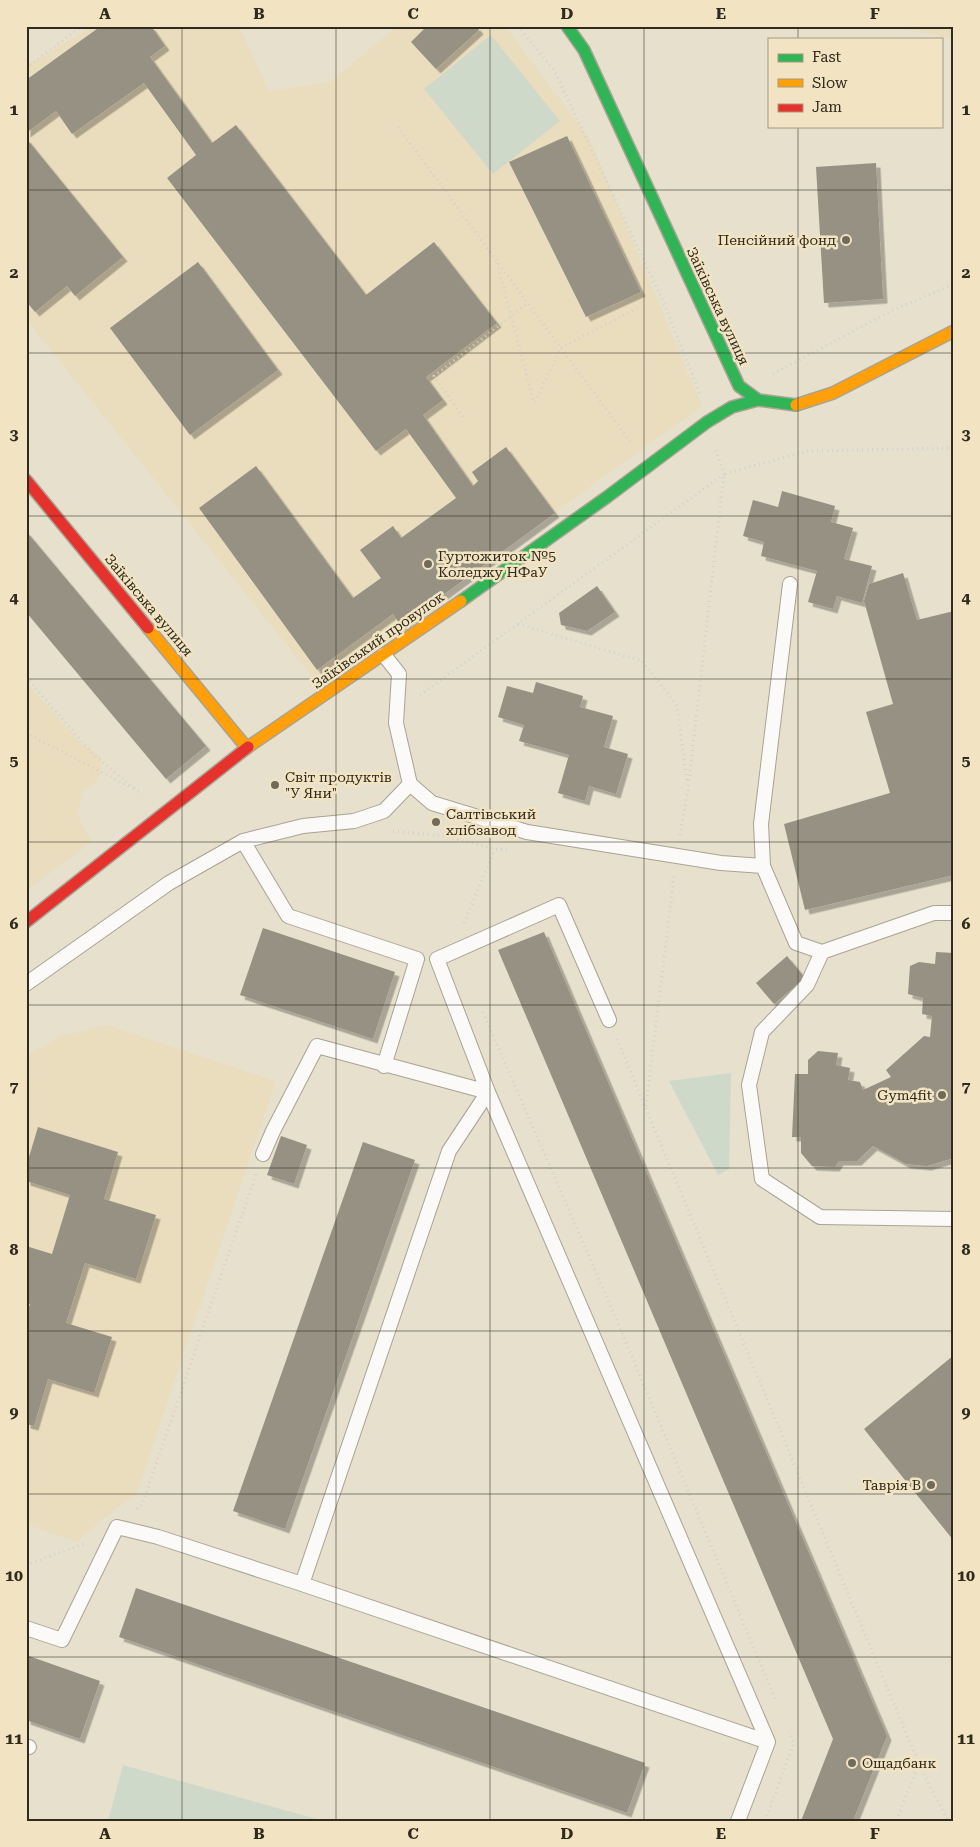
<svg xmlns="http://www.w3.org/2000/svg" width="980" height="1847" font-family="'Roboto Serif',serif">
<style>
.built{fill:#eaddbe}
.green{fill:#cfd9ca}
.building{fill:#969182;filter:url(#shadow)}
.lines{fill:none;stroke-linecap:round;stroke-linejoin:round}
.lane-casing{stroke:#a9a394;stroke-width:16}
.fast-casing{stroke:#a9a394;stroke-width:14}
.slow-casing{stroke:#a9a394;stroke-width:14}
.jam-casing{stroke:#a9a394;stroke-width:14}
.path{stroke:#d3d1cb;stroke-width:3;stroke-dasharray:1 4;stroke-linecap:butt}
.lane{stroke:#fbfaf8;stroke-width:14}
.fast{stroke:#30b455;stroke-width:11}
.slow{stroke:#ff9f0a;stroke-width:11}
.jam{stroke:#e5322d;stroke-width:11}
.grid{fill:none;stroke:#302b1e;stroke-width:1;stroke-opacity:0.55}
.poi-dot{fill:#706a5b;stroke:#f2e4c2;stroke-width:2}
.labels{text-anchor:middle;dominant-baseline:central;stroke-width:5;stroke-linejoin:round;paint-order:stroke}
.poi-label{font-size:14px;fill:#302b1e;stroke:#f2e4c2;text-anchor:start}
.street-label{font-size:14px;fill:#302b1e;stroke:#f2e4c2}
.neatline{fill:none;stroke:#302b1e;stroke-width:2}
.grid-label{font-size:16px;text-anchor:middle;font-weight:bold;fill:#302b1e}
</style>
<defs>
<filter id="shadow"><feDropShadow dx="4.5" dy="4.5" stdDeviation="0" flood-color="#0004"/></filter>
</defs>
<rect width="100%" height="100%" fill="#e7e0cd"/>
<path class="built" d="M93 26H239L269 91 331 82 397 26 506 27 589 138 702 406 318 684 26 319V66Z
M888 26H952L950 38Z
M26 682 82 744 101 757V770L96 782 83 790 78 812 82 827 93 841 26 891Z
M107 1025 276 1081 136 1495 105 1517 77 1542 26 1524V1056L59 1037Z"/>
<path class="green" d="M491 35 560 121 493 174 424 89Z
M731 1073 729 1169 718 1175 669 1081Z
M123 1765 324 1821H108Z"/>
<path class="building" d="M101 26H151L165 46 150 57 212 143 236 125 366 295 434 242 497 323 426 377 443 400 423 415 473 486 478 481 472 472 506 447 555 513 401 626 393 614 317 670 199 508 256 466 353 598 381 578 360 550 393 526 401 538 456 498 406 429 376 451 167 178 196 155 144 83 72 134 56 111 26 133V80Z
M427 26H476L479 30 436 69 411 42Z
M567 136 641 292 586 317 509 162Z
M26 138 123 257 75 296 67 286 35 312 26 301Z
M876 163 883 299 824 303 816 167Z
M198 262 278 370 190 435 110 328Z
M782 491 835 506 831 522 853 528 844 559 872 566 862 603 837 596 833 609 808 602 817 571 761 556 764 542 743 536 753 500 778 507Z
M26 531 206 746 166 779 26 612Z
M903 573 917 620 954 611V875L805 910 784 824 890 793 866 712 893 704 864 601 869 584Z
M597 586 615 612 587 631 561 625 559 613Z
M536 682 583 696 580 707 613 716 604 747 628 754 616 794 589 786 585 801 558 793 569 755 519 741 524 725 498 717 507 686 533 693Z
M263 928 395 972 373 1039 240 995Z
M544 932 887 1736 853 1821H801L833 1739 498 950Z
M936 952 954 953V1158L927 1166 906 1164 873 1146 857 1161H839L835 1167 812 1166 801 1153V1137H792L795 1074H808V1060L818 1051 838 1053 836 1065 850 1068 848 1080 860 1082 863 1090 891 1077 886 1070 924 1036 930 1037 932 1016 922 1014 923 998 908 994 910 966 919 962 935 964Z
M787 956 805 978 774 1004 756 983Z
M38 1127 118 1152 104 1199 156 1215 136 1279 85 1263 66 1323 112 1337 94 1393 48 1379 34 1426 26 1424V1315L30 1304 26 1303V1246L52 1254 70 1195 26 1181V1167Z
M281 1136 307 1145 294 1184 267 1175Z
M363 1142 415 1160 285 1529 233 1511Z
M954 1355V1541L864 1429Z
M136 1588 645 1763 627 1813 119 1637Z
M26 1655 100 1681 80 1739 26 1720Z"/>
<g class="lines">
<defs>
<path id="lane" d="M790 584 761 824 763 866 796 943 822 952 934 913H954
M384 655 399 674 396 723 410 784 432 803 527 832 721 863 763 866
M243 841 288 916 417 959 384 1066
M822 952 807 985 762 1032 749 1085 762 1179 820 1217 954 1219
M26 984 169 883 243 841 303 826 354 821 384 811 410 784
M609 1020 559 905 437 959 488 1092 768 1742 738 1821
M263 1154 273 1131 317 1046 488 1092 449 1151 302 1584 768 1742
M26 1628 62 1640 117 1527 158 1537 302 1584
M26 1747H29"/>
<path id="fast" d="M567 26 584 50 739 386 758 400 796 405
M461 601 607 497 707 422 732 407 758 400"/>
<path id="slow" d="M796 405 833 393 954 331
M148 628 247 748
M248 747 461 601"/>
<path id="jam" d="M26 480 148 628
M26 922 248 747"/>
</defs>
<use href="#lane" class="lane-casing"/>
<use href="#fast" class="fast-casing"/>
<use href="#slow" class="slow-casing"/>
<use href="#jam" class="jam-casing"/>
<path class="path" d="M518 26 555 72 663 301 700 394
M26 68 82 26
M398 127 631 443
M497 263 534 403
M773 374 891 311 954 284
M535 402 561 348 637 308
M463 417 434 376 528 303
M518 624 642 661 677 706 687 783
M26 677 93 754 142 794
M420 695 724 474 716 450
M26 733 134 789
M393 831 444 836 495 849 507 850
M680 835 688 789 724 474 808 451 954 448
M464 923 495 849
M483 1012 620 1328 776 1701
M617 1039 919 1764 896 1821
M646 1106 674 876
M137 1509 142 1505 256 1174
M26 1565 84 1544
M919 1765 948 1821
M765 1821 794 1743 789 1732"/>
<use href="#lane" class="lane"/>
<use href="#fast" class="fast"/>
<use href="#slow" class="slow"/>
<use href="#jam" class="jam"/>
</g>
<path class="grid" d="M182 26V1821M336 26V1821M490 26V1821M644 26V1821M798 26V39M798 126V1821M26 190H954M26 353H954M26 516H954M26 679H954M26 842H954M26 1005H954M26 1168H954M26 1331H954M26 1494H954M26 1657H954"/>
<g class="poi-dot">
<circle cx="846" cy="240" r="5"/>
<circle cx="428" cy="564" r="5"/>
<circle cx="275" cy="785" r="5"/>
<circle cx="436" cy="822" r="5"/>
<circle cx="942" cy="1095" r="5"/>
<circle cx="931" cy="1485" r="5"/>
<circle cx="852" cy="1763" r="5"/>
</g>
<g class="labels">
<g class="poi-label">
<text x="836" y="240" text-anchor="end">Пенсійний фонд</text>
<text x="438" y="556">Гуртожиток №5<tspan x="438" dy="16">Коледжу НФаУ</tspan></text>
<text x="285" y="777">Світ продуктів<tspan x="285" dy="16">"У Яни"</tspan></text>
<text x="446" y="814">Салтівський<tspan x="446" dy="16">хлібзавод</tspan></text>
<text x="932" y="1095" text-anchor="end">Gym4fit</text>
<text x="921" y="1485" text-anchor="end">Таврія В</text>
<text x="862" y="1763">Ощадбанк</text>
</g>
<g class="street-label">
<text transform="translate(718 306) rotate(65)">Заїківська вулиця</text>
<text transform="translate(149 605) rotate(50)">Заїківська вулиця</text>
<text transform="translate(378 640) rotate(-35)">Заїківський провулок</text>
</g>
</g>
<rect width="980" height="1847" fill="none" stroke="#f2e4c2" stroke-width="55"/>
<rect x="768" y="38" width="175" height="90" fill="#f2e4c2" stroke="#a49a80"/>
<rect x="778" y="54" width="25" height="8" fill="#30b455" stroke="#a49a80"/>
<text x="812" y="62" font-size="15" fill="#302b1e">Fast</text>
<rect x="778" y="79" width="25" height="8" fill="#ff9f0a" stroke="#a49a80"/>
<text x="812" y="88" font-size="15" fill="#302b1e">Slow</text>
<rect x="778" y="104" width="25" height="8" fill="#e5322d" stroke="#a49a80"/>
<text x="812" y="112" font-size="15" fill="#302b1e">Jam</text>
<rect x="28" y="28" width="924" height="1792" class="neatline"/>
<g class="grid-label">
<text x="105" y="19">A</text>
<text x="259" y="19">B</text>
<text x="413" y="19">C</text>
<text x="567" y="19">D</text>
<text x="721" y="19">E</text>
<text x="875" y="19">F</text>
<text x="14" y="115">1</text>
<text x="966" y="115">1</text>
<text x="14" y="278">2</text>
<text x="966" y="278">2</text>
<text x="14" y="440">3</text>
<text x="966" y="440">3</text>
<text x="14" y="603">4</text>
<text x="966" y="603">4</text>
<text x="14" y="766">5</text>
<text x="966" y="766">5</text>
<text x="14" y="929">6</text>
<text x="966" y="929">6</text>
<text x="14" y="1092">7</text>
<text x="966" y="1092">7</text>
<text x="14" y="1255">8</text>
<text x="966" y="1255">8</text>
<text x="14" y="1418">9</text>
<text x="966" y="1418">9</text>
<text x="14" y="1581">10</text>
<text x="966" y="1581">10</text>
<text x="14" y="1744">11</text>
<text x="966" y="1744">11</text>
<text x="105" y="1839">A</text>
<text x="259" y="1839">B</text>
<text x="413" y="1839">C</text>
<text x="567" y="1839">D</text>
<text x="721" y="1839">E</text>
<text x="875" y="1839">F</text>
</g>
</svg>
